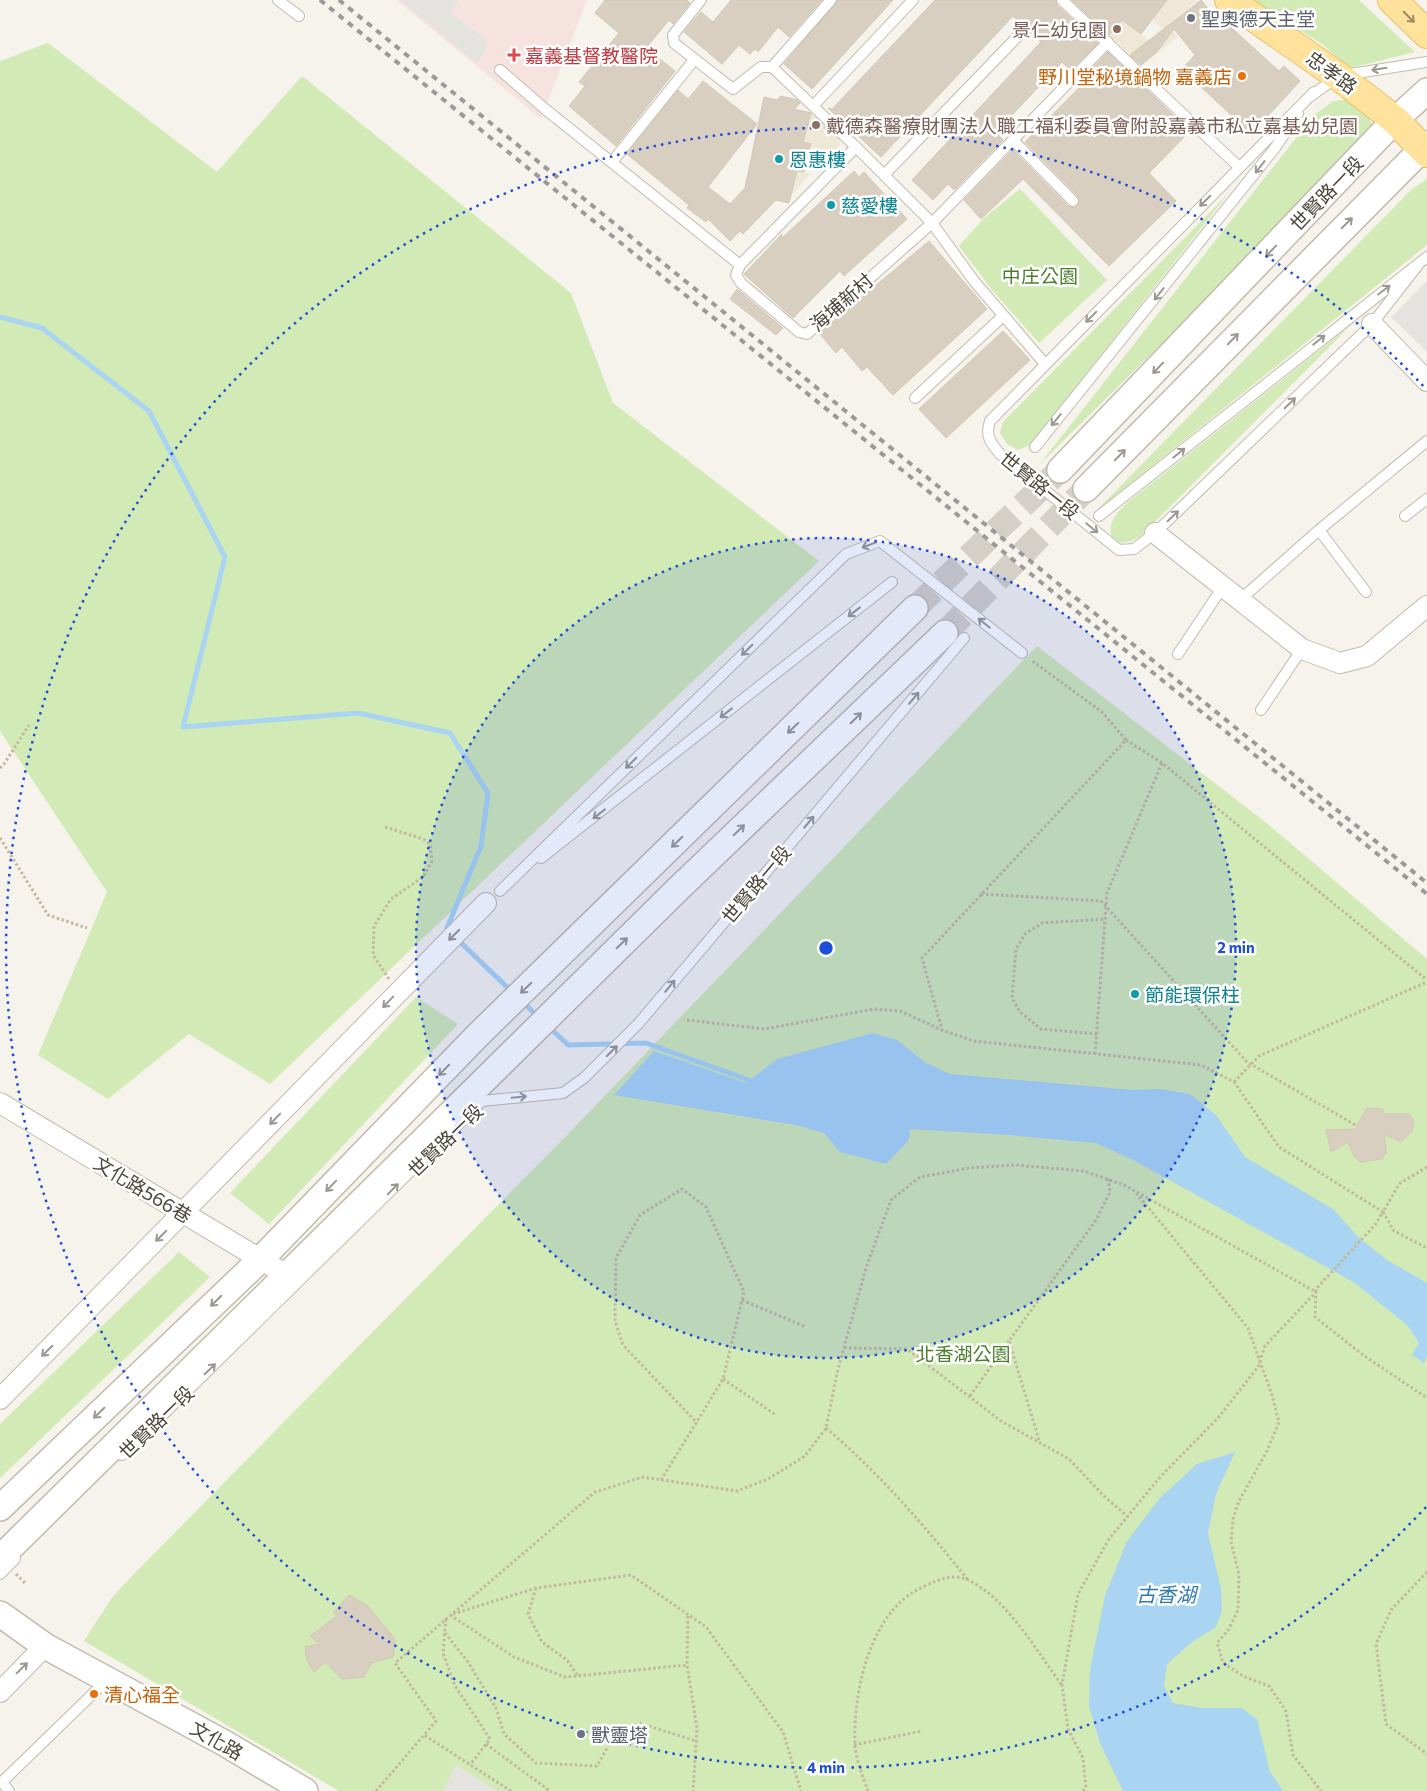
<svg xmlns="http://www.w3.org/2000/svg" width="1427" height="1791" font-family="Commissioner,'Noto Sans TC',sans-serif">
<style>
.education{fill:#efe8d6}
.medical{fill:#f6e3e0}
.green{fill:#d2eab5}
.parking{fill:#e5e3e0}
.water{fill:#a9d4f2}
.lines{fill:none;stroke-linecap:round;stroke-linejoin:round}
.stream{stroke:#a9d4f2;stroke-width:5}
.building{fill:#d8cfc1;stroke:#d3c7b4}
.tertiary-tunnel{stroke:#d4d0c8;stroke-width:25;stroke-dasharray:25 12;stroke-linecap:butt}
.service-casing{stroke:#c2bbae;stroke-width:12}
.minor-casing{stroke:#c2bbae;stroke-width:22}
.tertiary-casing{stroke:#c2bbae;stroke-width:28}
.primary-casing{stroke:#e6c16a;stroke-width:30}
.path{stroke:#c4b79f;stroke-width:3;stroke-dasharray:2.5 2.5;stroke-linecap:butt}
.service{stroke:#fff;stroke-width:10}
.minor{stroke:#fff;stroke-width:20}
.tertiary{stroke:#fff;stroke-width:25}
.primary{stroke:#ffe39c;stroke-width:28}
.rail{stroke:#9a9a9a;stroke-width:4;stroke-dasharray:6 6;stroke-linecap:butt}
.oneway{stroke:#9c8c66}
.oneway2{stroke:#9c9892}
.ring{fill:none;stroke:#1d4ed8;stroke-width:2.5;stroke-dasharray:2.5 5}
.worship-dot{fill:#6b7280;stroke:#fff;stroke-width:2}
.education-dot{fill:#8d6e63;stroke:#fff;stroke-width:2}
.health-dot{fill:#e0444e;stroke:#fff;stroke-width:2}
.food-dot{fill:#e8710a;stroke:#fff;stroke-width:2}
.culture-dot{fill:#0f9aa8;stroke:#fff;stroke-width:2}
.labels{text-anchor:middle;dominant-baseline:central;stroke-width:5;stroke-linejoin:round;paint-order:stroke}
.worship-label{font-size:19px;fill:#5b616d;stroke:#fff;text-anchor:start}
.education-label{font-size:19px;fill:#785e54;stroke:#fff;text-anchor:end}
.health-label{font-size:19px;fill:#be3a42;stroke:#fff;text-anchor:start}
.street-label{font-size:19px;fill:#4b4439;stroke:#fff}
.food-label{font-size:19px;fill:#c56008;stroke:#fff;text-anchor:end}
.culture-label{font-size:19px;fill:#0d838f;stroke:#fff;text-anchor:start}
.park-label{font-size:19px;fill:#4a7f2a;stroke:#fff}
.water-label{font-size:20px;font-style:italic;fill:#2e7ab2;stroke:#fff}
.centre{fill:#1d4ed8;stroke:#fff;stroke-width:2.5}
.ring-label{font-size:15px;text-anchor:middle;font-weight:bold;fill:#1d4ed8;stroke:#fff;stroke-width:5;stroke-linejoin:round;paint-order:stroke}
</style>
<rect width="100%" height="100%" fill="#f6f3ec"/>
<path class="education" d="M1069 0H1124L1114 14 1160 48 1170 34 1152 20 1167 0H1198L1168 24 1178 37 1142 65Z
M811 113 839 136 840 145 829 155 825 150 811 147V144L803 142Z
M797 171 811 174 791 195Z"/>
<path class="medical" d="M396 0H587L541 119Z"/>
<path class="green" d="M1251 0H1359L1415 52 1350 68 1322 44Z
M48 43 217 172 302 76 571 293 613 403 819 561 270 1084 189 1034 108 1099 38 1055 107 892 0 731V61Z
M1351 99 1364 107 1372 125 1367 140 1039 465 1314 115 1333 101Z
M1427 179V245L1096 511 1412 189Z
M1020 189 1107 280 1039 343 992 290 959 246 984 218Z
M1228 194 1030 445 1018 450 1007 444 1000 433 1003 422Z
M1349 327 1141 536 1131 541 1121 543 1111 536C1109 521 1116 513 1127 503Z
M1037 646 1264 821 1427 959V1791H339L84 1641 111 1599 130 1578 572 1130Z
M416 997 458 1024 269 1224 230 1193Z
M179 1252 210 1277 0 1478V1424Z"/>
<path class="parking" d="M400 0H458L451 13 487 40 485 52 477 63Z
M1427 281V352L1391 317Z
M456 1765 498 1791H443Z"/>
<path class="water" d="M873 1033 897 1040 926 1063 950 1074 1133 1090 1160 1089 1190 1094 1216 1115 1245 1157 1333 1209 1358 1237 1387 1260 1427 1283V1357L1424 1363 1412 1355 1419 1343 1408 1326 1355 1283 1135 1161 1096 1143 1009 1135 910 1129 909 1140 886 1164 840 1152 824 1133 795 1125 614 1095 654 1051 746 1083 777 1059Z
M1235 1452 1216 1494 1208 1533 1221 1589 1222 1610 1216 1627 1192 1642 1167 1664 1164 1686 1173 1703 1202 1708H1241L1257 1719 1270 1772 1283 1791H1123L1100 1743 1089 1706 1090 1670 1105 1596 1127 1541 1160 1498 1197 1464Z"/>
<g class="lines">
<path class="stream" d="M0 317 42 328 149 411 225 557 183 727 358 713 450 733 488 793 481 846 447 928 451 933
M457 939 512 992
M522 1001 539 1018
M549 1027 568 1045 646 1043 754 1082"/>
</g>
<path class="building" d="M605 0H687L690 3 673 24 669 20 646 48 675 71 616 146 569 106 585 86 579 82 619 33 595 13Z
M731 0H822L789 37 778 27 758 52 755 49 750 54 739 45 722 64 684 32 701 12 713 22Z
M838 0H893L812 89 784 64Z
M935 0H1055L1057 5 1098 43 1071 70 1062 62 996 132 1003 140 954 190 948 184 933 200 912 180 1041 42 1013 16 881 157 828 108 836 110 833 108Z
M1072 0H1167L1141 34 1122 20 1109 35Z
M1201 0 1222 26 1225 22 1279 71 1284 66 1300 81 1256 129 1250 124 1246 129 1182 69 1195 55 1174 29 1157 52 1141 65 1130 55Z
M1108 52 1190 131 1149 173 1176 201 1109 266 1023 179 981 219 964 200 1013 150 1068 206 1074 208 1078 206V196L1025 142 1084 83 1081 80Z
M703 81 757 124 708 187 730 204 745 188 764 97 777 100 781 96 797 100 800 103 794 109 811 113 803 142 811 144 804 172 797 171 789 203 776 200 743 234 740 231 730 241 708 219 706 222 687 208 689 205 627 154 678 90 688 99Z
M854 171 859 177 864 172 907 219 844 276 840 271 793 318 744 274 782 234 781 239Z
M929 241 987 309 893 395 867 367 862 371 842 347 836 353 819 333Z
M737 289 783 328 776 335 730 299Z
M1003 331 1030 360 946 438 919 409Z
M1367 1108 1383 1109V1114H1409L1414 1121 1412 1131 1401 1142 1384 1134 1386 1153 1382 1159 1360 1162 1354 1156 1348 1142 1331 1152 1326 1130 1355 1129Z
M349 1595 367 1605 395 1639 393 1657 371 1663 364 1677 342 1679 325 1662 314 1672 307 1661 305 1647 319 1644 310 1636 337 1616 333 1613Z"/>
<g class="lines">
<path class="tertiary-tunnel" d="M915 608 1060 470
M945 633 1086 489"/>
<defs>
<path id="service" d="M278 0 299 16
M701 0 673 35 674 43 733 89 761 67H772L856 147 932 223 974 281 1045 364
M1062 0 1239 167
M772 67 831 0
M500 70 545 109 740 265 856 147
M1314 92 990 421C985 436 990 442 1000 454L1119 550 1134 549 1155 533 1372 324 1418 265
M1311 96 1338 76 1427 62
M813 106 913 0
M1013 140 1073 201
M612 162 694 60
M884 175 1020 34
M740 265 736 275 741 283 799 332 807 334 932 223 1108 42
M915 398 1002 317
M1035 447 1275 148 1298 114
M1099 516 1427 257
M1405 516 1427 499
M1319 530 1366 592
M1241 599 1319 530 1427 441
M1178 654 1224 585
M1261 710 1302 649
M541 858 892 582
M500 891 846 554 880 541 1022 653
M122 1455 482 1101 563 1093 584 1078 639 1023 964 638
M0 1574 15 1559
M9 1791 2 1782 106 1681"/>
<path id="minor" d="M1372 324 1427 381
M1155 533 1302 649 1340 663 1367 656 1427 606
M0 1103 285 1274
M0 1399 486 903
M0 1692 45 1646"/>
<path id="tertiary" d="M1060 470 1395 120 1427 91
M1086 489 1427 144
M0 1508 261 1259 478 1035 915 608
M0 1558 678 889 945 633
M0 1614 45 1646 226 1744 305 1791"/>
<path id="primary" d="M1229 0 1338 76 1395 120 1427 153
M1392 0 1427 34"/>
</defs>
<use href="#service" class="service-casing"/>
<use href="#minor" class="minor-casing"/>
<use href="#tertiary" class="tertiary-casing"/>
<use href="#primary" class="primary-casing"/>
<path class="path" d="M1126 740 1162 763 1427 980
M0 768 4 764 29 725
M385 827 423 839 430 844 432 861 423 877 391 899 374 926 373 955 389 979
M0 838 48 915 87 928
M981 894 1101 901 1247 1062 1357 1126
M687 1020 764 1029 874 1009 900 1011 942 1030
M1097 1034 1041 1029 1020 1012 1012 998 1016 949 1025 934 1042 923 1106 919
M1095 1054 1107 893 1162 763
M1234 1082 1259 1056 1427 982
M1427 1167 1399 1184 1383 1212 1394 1231 1427 1248
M1136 1193 1248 1328 1272 1395 1279 1422 1267 1451 1239 1501 1233 1519 1231 1542 1239 1574 1238 1610 1229 1629 1217 1643 1223 1663 1243 1676 1269 1686 1286 1711 1293 1755 1321 1791
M742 1300 806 1327
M844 1348 907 1349 1001 1421 1069 1459 1104 1496 1128 1517
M723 1379 776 1415
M970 1396 1009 1341
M826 1428C879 1473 924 1525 968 1580
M1039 1440 1009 1341 1096 1220 1110 1192 1108 1179
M661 1480 723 1379 744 1292 706 1207 682 1189 640 1215 616 1258 615 1321 623 1345 697 1423
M1427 1572 1391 1610 1376 1644 1386 1724 1427 1754
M16 1574 25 1583
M536 1588 528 1614 542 1642 567 1660 578 1676
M453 1614 536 1588 631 1575 706 1627 783 1732 801 1791
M450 1615 514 1657 565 1677 687 1665
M688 1616 687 1665 697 1728 693 1791
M446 1619 443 1653 455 1686 490 1739 470 1765
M445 1633 468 1662 496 1708 504 1734 536 1763 597 1766 612 1739 639 1723 696 1741
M486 1744 550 1791
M854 1745 922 1731
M376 1791 424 1735
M511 1791 424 1735 436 1721 395 1663 595 1492 643 1477 737 1491 768 1479 805 1456 826 1428 838 1369 866 1268 891 1200 920 1177 969 1168 1015 1165 1084 1171 1124 1185 1316 1292V1289L1375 1225 1383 1212 1279 1147 1234 1082 1201 1065 974 1041 942 1030 922 958 1126 740 1102 712 1031 660
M868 1791C863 1777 855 1758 855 1743 853 1690 871 1608 925 1586 941 1579 952 1573 968 1580 1007 1598 1037 1652 1062 1685
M1083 1791 1086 1788 1083 1758 1068 1729 1062 1685 1078 1594 1109 1539 1160 1477 1218 1418 1258 1367 1265 1346 1316 1292 1315 1317 1363 1355 1427 1398"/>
<use href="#service" class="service"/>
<use href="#minor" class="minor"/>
<use href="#tertiary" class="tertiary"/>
<use href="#primary" class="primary"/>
<path class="rail" d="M320 0 1427 894
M339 0 1427 883"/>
</g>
<defs><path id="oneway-shaft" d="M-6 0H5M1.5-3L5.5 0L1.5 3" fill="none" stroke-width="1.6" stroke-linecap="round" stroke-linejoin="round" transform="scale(1.25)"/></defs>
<use class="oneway" href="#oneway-shaft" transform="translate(1409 17) rotate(45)"/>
<g class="oneway2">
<use href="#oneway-shaft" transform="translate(1379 69) rotate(171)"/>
<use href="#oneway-shaft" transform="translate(1260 167) rotate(128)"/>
<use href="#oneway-shaft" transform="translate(1205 201) rotate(135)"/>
<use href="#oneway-shaft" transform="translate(1347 223) rotate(-45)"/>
<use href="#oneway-shaft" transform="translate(1271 251) rotate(134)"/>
<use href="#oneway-shaft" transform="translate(1384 290) rotate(-37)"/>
<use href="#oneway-shaft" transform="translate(1159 294) rotate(128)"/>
<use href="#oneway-shaft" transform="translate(1091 317) rotate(135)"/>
<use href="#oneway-shaft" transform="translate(1233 339) rotate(-46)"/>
<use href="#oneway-shaft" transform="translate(1319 340) rotate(-39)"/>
<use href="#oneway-shaft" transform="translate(1158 368) rotate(134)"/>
<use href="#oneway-shaft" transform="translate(1290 403) rotate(-44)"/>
<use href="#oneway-shaft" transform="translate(1056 420) rotate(129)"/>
<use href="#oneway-shaft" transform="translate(1179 453) rotate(-39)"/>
<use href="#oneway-shaft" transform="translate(1120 455) rotate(-46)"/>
<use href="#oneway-shaft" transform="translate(1173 516) rotate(-44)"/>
<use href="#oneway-shaft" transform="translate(1092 528) rotate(39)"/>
<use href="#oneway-shaft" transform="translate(869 545) rotate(159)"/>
<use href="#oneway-shaft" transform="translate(854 612) rotate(142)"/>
<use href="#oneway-shaft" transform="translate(984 623) rotate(-141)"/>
<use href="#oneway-shaft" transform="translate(747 650) rotate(136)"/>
<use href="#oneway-shaft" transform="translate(914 698) rotate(-50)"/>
<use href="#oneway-shaft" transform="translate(726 713) rotate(142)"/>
<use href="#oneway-shaft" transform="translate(856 718) rotate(-44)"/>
<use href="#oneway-shaft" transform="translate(793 728) rotate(136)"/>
<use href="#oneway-shaft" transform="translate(631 763) rotate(136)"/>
<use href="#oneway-shaft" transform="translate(599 814) rotate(142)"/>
<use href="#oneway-shaft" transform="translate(809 822) rotate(-50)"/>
<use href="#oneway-shaft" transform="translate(739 830) rotate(-44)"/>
<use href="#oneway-shaft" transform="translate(677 842) rotate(136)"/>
<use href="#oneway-shaft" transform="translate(454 935) rotate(135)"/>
<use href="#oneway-shaft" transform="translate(622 943) rotate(-44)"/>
<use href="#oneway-shaft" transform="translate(670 986) rotate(-50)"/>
<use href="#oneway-shaft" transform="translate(526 988) rotate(136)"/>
<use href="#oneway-shaft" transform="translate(388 1002) rotate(134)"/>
<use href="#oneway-shaft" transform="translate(612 1051) rotate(-45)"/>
<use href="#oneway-shaft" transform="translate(444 1070) rotate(134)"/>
<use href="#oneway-shaft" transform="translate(519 1097) rotate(-5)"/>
<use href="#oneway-shaft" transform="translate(275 1119) rotate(134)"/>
<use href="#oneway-shaft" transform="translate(331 1186) rotate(134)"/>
<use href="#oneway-shaft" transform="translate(393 1189) rotate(-45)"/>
<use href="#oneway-shaft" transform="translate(161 1236) rotate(135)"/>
<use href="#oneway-shaft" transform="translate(216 1301) rotate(136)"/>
<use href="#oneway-shaft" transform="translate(47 1351) rotate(135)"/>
<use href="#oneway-shaft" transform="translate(210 1369) rotate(-44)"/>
<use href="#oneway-shaft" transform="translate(99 1413) rotate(136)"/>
<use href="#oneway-shaft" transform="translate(22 1668) rotate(-44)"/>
</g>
<circle cx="826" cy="948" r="410" fill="#1d4ed8" fill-opacity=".12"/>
<g class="ring">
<circle cx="826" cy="948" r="410"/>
<path d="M1426 1507A820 820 0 1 1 1426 389"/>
</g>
<g class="worship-dot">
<circle cx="1191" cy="18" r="5"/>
<circle cx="581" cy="1734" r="5"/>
</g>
<g class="education-dot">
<circle cx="1117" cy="29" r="5"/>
<circle cx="816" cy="125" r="5"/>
</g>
<path class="health-dot" d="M511.5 47.5h5v5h5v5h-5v5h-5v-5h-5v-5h5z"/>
<g class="food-dot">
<circle cx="1242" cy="76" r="5"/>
<circle cx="94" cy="1694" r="5"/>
</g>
<g class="culture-dot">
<circle cx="779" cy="159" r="5"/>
<circle cx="831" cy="205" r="5"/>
<circle cx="1135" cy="994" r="5"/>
</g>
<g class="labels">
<g class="worship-label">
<text x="1201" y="18">聖奧德天主堂</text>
<text x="591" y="1734">獸靈塔</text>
</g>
<g class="education-label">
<text x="1107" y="29">景仁幼兒園</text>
<text x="826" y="125" text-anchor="start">戴德森醫療財團法人職工福利委員會附設嘉義市私立嘉基幼兒園</text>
</g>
<g class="health-label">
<text x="525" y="55">嘉義基督教醫院</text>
</g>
<g class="street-label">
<text transform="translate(1332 72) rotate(36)">忠孝路</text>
<text transform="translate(1326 193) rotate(-46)">世賢路一段</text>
<text transform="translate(841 302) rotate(-41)">海埔新村</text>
<text transform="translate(1040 485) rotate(39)">世賢路一段</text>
<text transform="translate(756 884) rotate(-50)">世賢路一段</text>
<text transform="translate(445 1140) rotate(-44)">世賢路一段</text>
<text transform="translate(143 1189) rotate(31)">文化路566巷</text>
<text transform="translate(156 1422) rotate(-44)">世賢路一段</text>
<text transform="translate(217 1740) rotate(30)">文化路</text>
</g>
<g class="food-label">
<text x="1232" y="76">野川堂秘境鍋物 嘉義店</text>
<text x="104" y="1694" text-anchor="start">清心福全</text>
</g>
<g class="culture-label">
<text x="789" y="159">恩惠樓</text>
<text x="841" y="205">慈愛樓</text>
<text x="1145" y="994">節能環保柱</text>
</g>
<g class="park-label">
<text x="1040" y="275">中庄公園</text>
<text x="963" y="1353">北香湖公園</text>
</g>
<g class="water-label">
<text x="1166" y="1594">古香湖</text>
</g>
</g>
<circle cx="826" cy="948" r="8" class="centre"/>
<g class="ring-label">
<text x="1236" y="953">2 min</text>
<text x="826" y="1773">4 min</text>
</g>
</svg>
